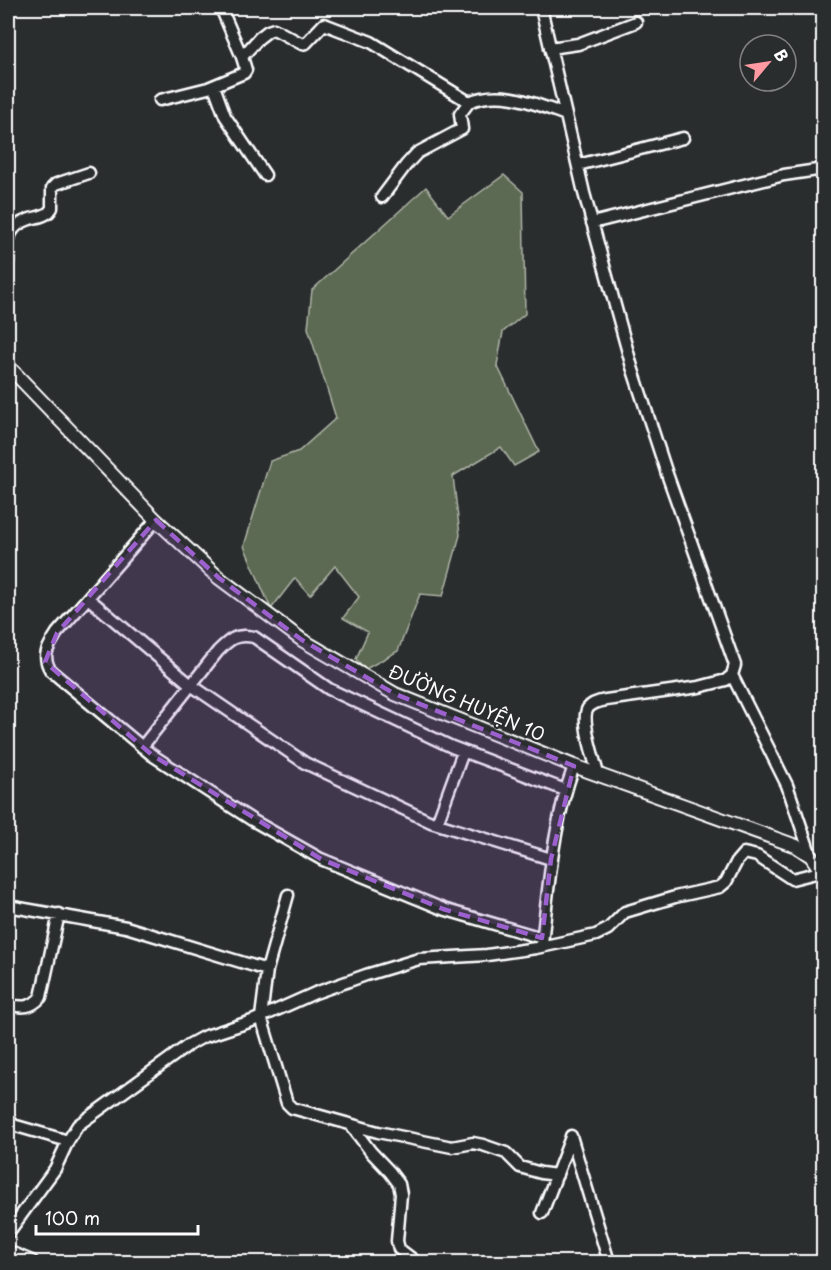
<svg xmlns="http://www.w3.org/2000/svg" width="831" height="1270" font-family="'Playpen Sans',sans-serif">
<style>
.green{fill:#5d6a52;stroke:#aeb4a8;stroke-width:1.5}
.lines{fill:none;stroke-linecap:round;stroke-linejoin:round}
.minor-casing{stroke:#fff;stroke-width:15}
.tertiary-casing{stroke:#fff;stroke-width:16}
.minor{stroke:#2a2d2e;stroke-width:10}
.tertiary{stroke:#2a2d2e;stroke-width:12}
.marked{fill:#9c61cf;fill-opacity:0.2;stroke:#9c61cf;stroke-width:4.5;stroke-dasharray:12 8;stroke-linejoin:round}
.labels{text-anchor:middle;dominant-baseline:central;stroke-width:4.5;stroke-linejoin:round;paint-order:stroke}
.street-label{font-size:18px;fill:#fff;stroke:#2a2d2e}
</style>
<rect width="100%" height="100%" fill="#2a2d2e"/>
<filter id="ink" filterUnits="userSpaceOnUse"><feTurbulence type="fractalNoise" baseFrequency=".0167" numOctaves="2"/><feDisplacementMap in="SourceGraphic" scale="12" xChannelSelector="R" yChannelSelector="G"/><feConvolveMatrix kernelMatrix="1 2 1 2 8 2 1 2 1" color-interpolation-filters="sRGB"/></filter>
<g filter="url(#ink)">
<path class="green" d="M504 175 523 192 525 314 503 332 497 365 539 452 514 466 501 447 453 476 460 535 443 596 420 594 398 651 364 670 356 659 368 632 343 618 359 597 335 566 310 595 295 578 271 609 244 546 270 461 299 451 336 418 308 328 312 290 426 187 448 216Z"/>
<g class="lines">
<defs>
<path id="minor" d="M221 8 242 57
M541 8 584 193 632 367 667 474 735 665 732 675 726 680 699 687 606 700C600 701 592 703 588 708 580 719 595 761 598 774
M550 48 578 44 636 22
M214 86 225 116 265 175
M160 100 208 88 244 73 246 70 242 57 259 38 268 31 274 29 302 44 306 43 324 24 371 42 469 102C502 88 535 104 566 115
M578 165 683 138
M382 197 406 165 417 153 462 129 460 114 469 102
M592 223 784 175 824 169
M8 262C8 240 6 227 30 219 37 217 43 217 49 212L52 208V188L56 184 89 173
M156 520 57 633C48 648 41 655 51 671L152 755 252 820 321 859 443 909 542 938
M88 598 191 685 305 763 431 822 551 859
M732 675 787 785 811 856
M142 747 218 651C229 640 236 633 254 637L329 689 452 747 565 790
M437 823 463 752
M288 895 267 970 261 1017 287 1103 292 1108 378 1132 452 1147 473 1143 483 1145 506 1153 520 1167 541 1173 557 1175
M8 906 126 927 267 970
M542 943C549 884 553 823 574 766
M8 1005C22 1007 30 1009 41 997L59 914
M8 1117 13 1125 68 1141
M350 1124 371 1152 390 1172 399 1184 401 1194 397 1241 399 1249 416 1262
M571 1136 609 1262
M542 1213 571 1137
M8 1233 55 1169 68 1141 78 1125 190 1044 203 1037 252 1021 315 993 366 975 419 959 487 955 536 948 596 935 608 929 625 912 675 897 720 887 726 882 737 861 744 853 757 856 792 879 824 871"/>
<path id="tertiary" d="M8 366 156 520 219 578 302 640 395 694 574 766 796 846 811 856 824 875
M8 1252 32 1262"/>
</defs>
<use href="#minor" class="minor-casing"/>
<use href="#tertiary" class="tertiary-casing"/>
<use href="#minor" class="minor"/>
<use href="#tertiary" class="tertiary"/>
</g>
</g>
<path class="marked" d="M156 520 219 578 302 640 395 694 574 766 551 859 542 938 443 909 321 859 152 755 45 662 57 633Z"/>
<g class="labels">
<g class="street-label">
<text transform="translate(467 702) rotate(23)">ĐƯỜNG HUYỆN 10</text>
</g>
</g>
<rect width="831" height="1270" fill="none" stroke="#2a2d2e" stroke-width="30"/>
<rect x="15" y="15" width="801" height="1240" fill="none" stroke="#fff" stroke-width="2" filter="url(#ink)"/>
<g transform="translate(768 63) rotate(61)"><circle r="28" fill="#2a2d2e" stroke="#7f8182" stroke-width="1.5"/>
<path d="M0-4.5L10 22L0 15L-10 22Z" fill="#ff9aa2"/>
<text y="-9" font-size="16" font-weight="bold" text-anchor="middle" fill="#ffffff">B</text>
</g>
<path d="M36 1225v9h162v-9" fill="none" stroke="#ffffff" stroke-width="3"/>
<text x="45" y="1225" font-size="18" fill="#ffffff" stroke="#2a2d2e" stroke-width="4.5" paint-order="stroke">100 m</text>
</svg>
